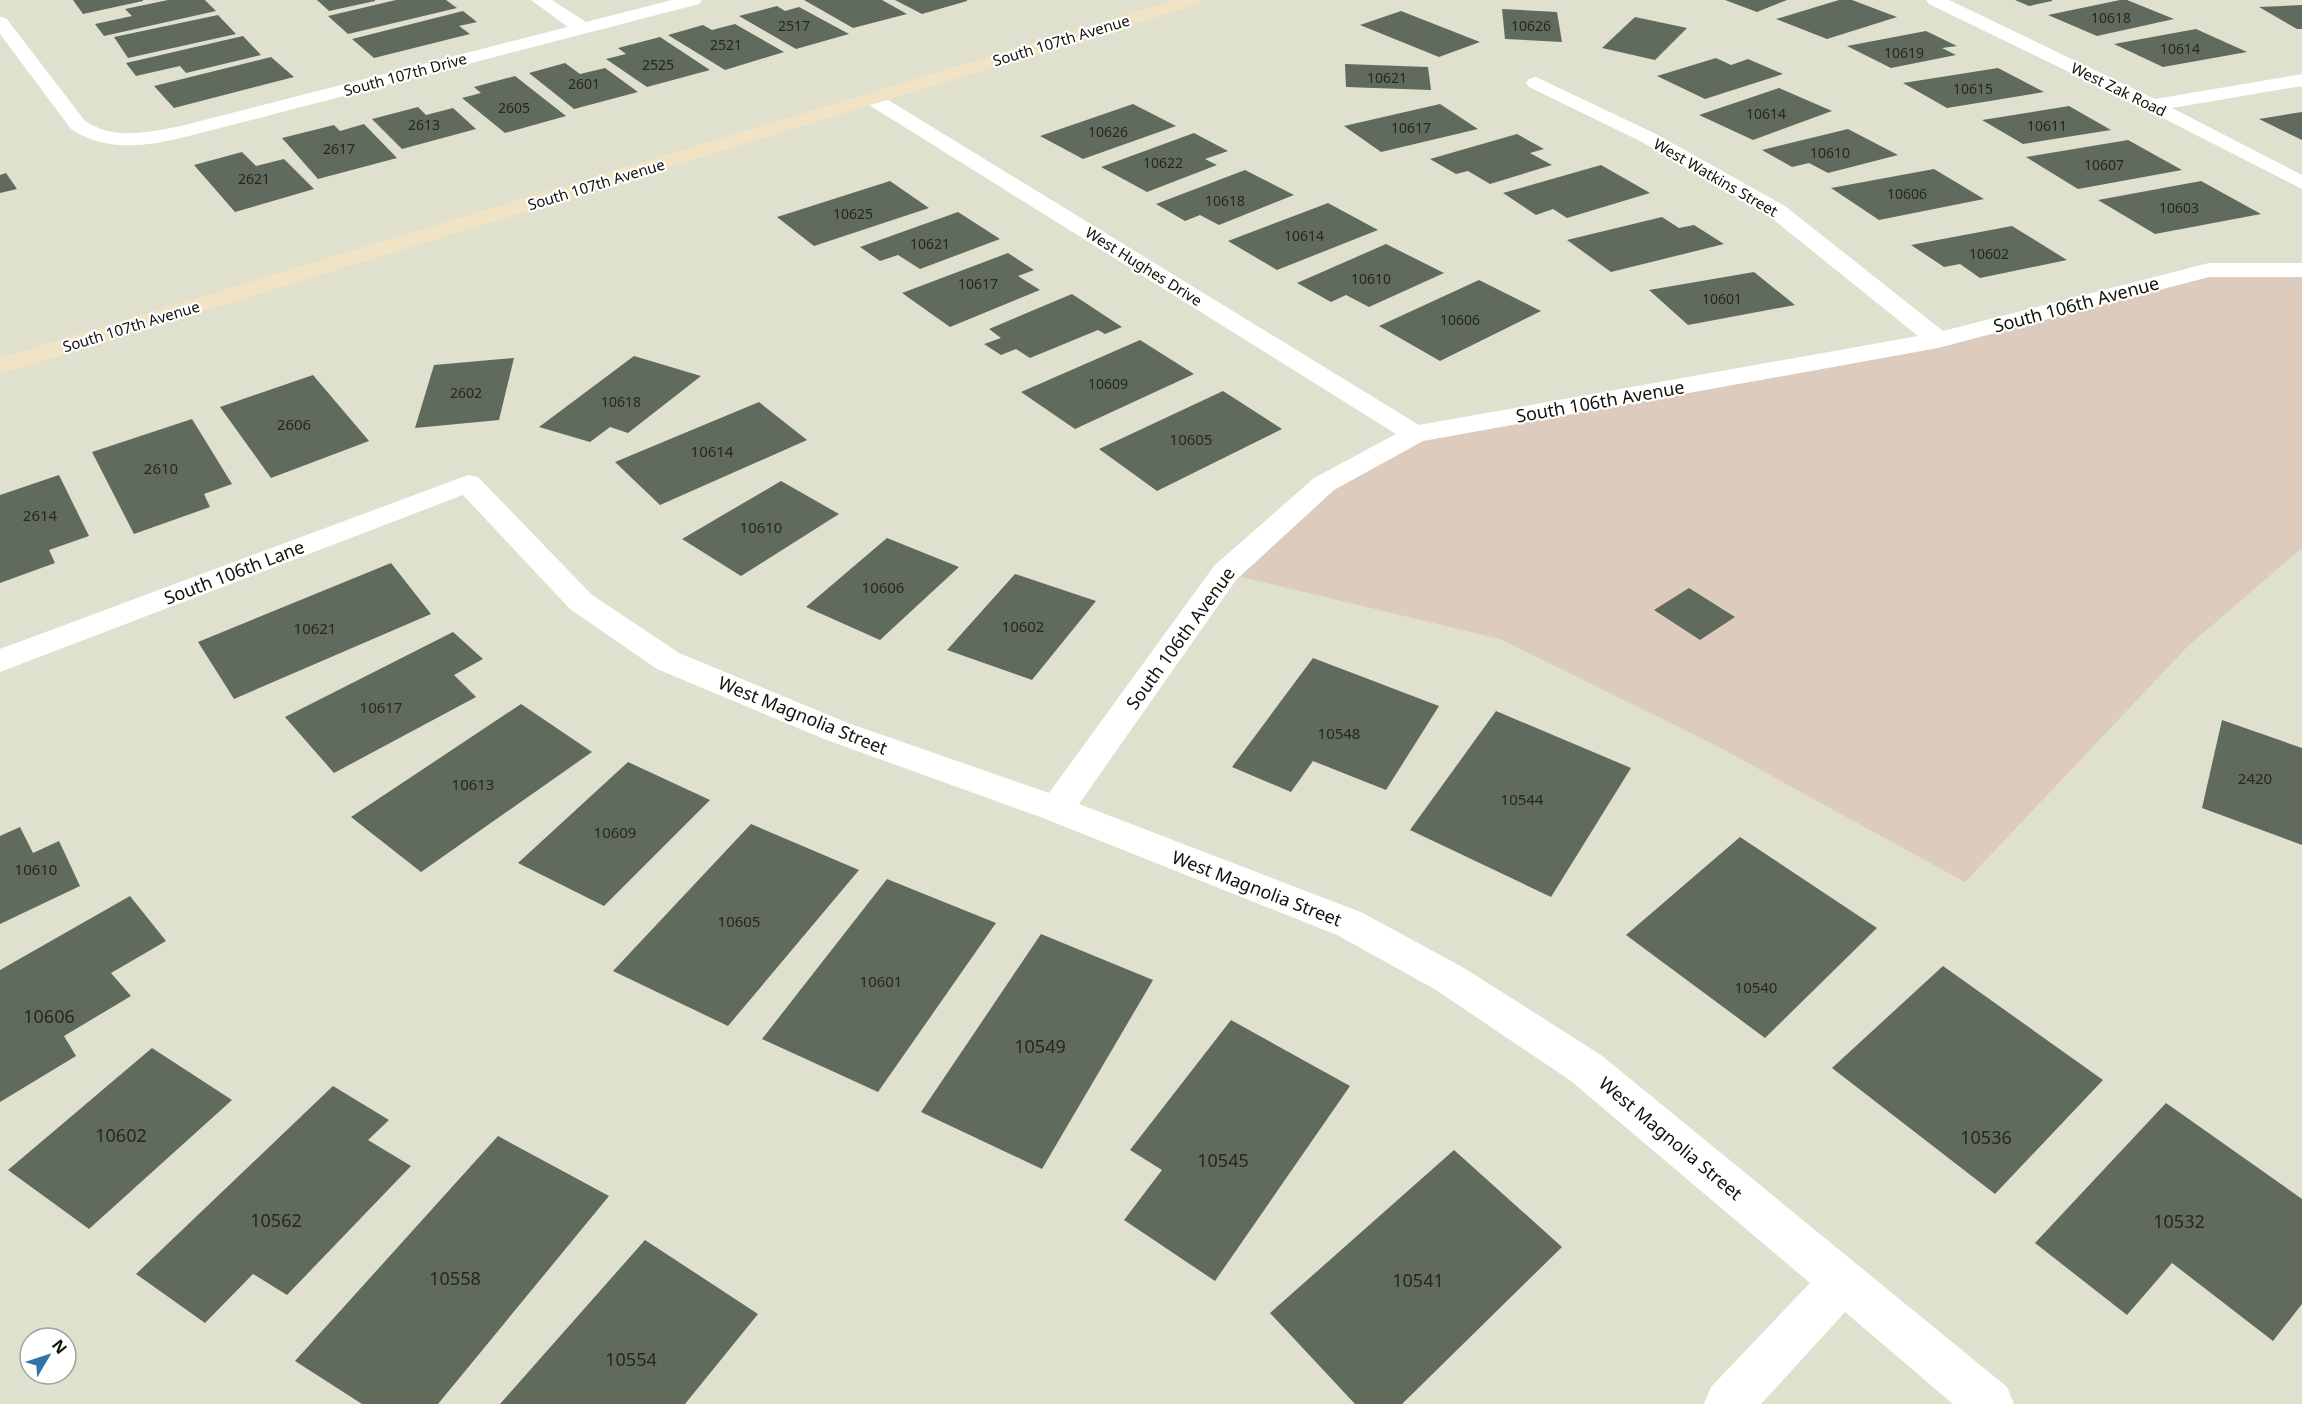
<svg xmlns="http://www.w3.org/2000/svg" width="2302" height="1404" font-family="'Noto Sans',sans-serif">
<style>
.green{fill:#ddcbbd}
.building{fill:#606b5d}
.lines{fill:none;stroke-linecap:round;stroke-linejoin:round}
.minor{fill:#fff;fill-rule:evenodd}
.secondary{fill:#f1e3c3;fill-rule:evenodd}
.labels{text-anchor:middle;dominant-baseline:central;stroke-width:4.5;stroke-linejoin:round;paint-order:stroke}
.far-number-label{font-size:14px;fill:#252820}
.far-street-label{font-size:15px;fill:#11120b;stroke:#fff}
.number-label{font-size:15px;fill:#252820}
.street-label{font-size:18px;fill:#11120b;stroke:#fff}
.near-number-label{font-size:18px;fill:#252820}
</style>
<rect width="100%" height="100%" fill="#dfe1ce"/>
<path class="green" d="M2209 270H2302V548L2188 646 1965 882 1717 746 1500 639 1225 573 1324 484 1415 434 1938 340Z"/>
<path class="building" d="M73 0H143V1L83 14Z
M168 0H205L216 11 104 36 95 24 132 16 125 9Z
M317 0H375V1L329 11Z
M396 0H446L457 8 348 34 328 16Z
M804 0H882L907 14 853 28Z
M895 0H967V1L922 14Z
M1725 0H1787L1757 12Z
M1839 0H1852L1897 17 1827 39 1776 19Z
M2015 0H2052V1L2029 6Z
M2120 0H2127L2174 19 2097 36 2048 15Z
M2302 5V29H2297L2259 7Z
M777 6 785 11 799 7 849 34 796 49 739 16Z
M1502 9 1557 12 1562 42 1505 39Z
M463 11 477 22 459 26 470 34 374 58 352 39Z
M1401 11 1480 42 1439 57 1360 25Z
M218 15 236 34 128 58 114 37Z
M1635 17 1687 28 1655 60 1602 48Z
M735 24 784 52 725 70 668 35 703 25 712 30Z
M2196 29 2247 52 2163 67 2114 44Z
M1926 31 1957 46 1942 48 1956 55 1891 68 1847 46Z
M243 36 261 55 186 73 180 66 136 76 126 63Z
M660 37 710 70 647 87 606 59 626 54 618 48Z
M271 57 294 77 174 108 154 86Z
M1716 58 1731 65 1748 59 1783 74 1705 99 1657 76Z
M565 63 580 74 605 68 638 92 574 109 529 73Z
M1345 64 1428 67 1431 90 1346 87Z
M1998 68 2044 92 1947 108 1903 83Z
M515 76 566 116 505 133 462 98 481 93 474 87Z
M1779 88 1832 111 1753 140 1699 115Z
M1133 104 1176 126 1083 159 1040 136Z
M1440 104 1478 129 1381 152 1344 126Z
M2069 106 2111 130 2023 144 1982 120Z
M418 107 426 115 453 108 476 129 402 149 372 119Z
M2302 112V140L2259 119Z
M364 124 397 158 318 179 282 138 334 125 340 131Z
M1848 129 1898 155 1828 173 1809 163 1792 167 1762 150Z
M1194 133 1228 151 1205 159 1217 165 1147 192 1101 167Z
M1517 134 1544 149 1530 153 1552 165 1490 184 1468 171 1456 174 1430 159Z
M2128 140 2182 170 2078 189 2026 157Z
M242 152 256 166 284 159 314 189 235 212 194 165Z
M1601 165 1650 193 1567 218 1553 209 1536 215 1503 193Z
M1934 169 1984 199 1879 220 1831 188Z
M1245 170 1294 195 1219 225 1200 215 1185 221 1156 204Z
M6 173 17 189 0 193V175Z
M890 181 929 208 814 246 777 217Z
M2201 181 2261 214 2155 234 2098 200Z
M1328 203 1378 230 1277 270 1228 241Z
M958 212 1000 239 920 269 898 255 880 261 860 247Z
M1662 217 1679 228 1694 225 1724 244 1611 272 1567 240Z
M2012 226 2067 260 1980 278 1960 264 1944 267 1911 245Z
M1386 244 1444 273 1369 307 1346 295 1331 302 1297 283Z
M1008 253 1034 270 1018 276 1040 290 950 327 902 293Z
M1754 272 1795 305 1688 325 1649 290Z
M1479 280 1541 311 1440 361 1379 326Z
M1072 294 1122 327 1105 334 1098 330 1030 358 1016 349 1001 355 984 344 1001 338 989 329Z
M1140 340 1194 374 1075 429 1021 392Z
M634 356 701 376 628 433 610 427 590 442 539 427Z
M514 358 499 420 415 428 434 365Z
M313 375 369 441 271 478 220 407Z
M1223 391 1282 429 1157 491 1099 449Z
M759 402 807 440 660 505 615 462Z
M192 419 232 484 204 494 210 507 134 534 92 452Z
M59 475 89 536 49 550 55 563 0 583V495Z
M781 481 839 514 741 576 682 539Z
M887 538 959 567 880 640 806 607Z
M391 563 431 614 234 699 198 642Z
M1015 574 1096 601 1032 680 947 650Z
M1689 588 1735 617 1700 640 1654 610Z
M453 632 483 659 454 675 476 697 334 773 285 717Z
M1313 658 1439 706 1386 790 1313 761 1291 792 1232 767Z
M521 704 592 752 421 872 351 817Z
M1496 711 1631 768 1551 897 1410 830Z
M2222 720 2302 748V845L2202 808Z
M628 762 710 800 604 906 518 863Z
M751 824 859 870 728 1026 613 971Z
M20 827 33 853 59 841 80 886 0 924V836Z
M1740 837 1877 928 1765 1038 1626 935Z
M887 879 996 923 878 1092 762 1039Z
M130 896 166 941 111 973 131 996 64 1036 76 1056 0 1102V970Z
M1041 934 1153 980 1042 1169 921 1112Z
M1943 966 2103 1080 1995 1194 1832 1068Z
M1231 1020 1350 1086 1215 1281 1124 1220 1162 1170 1130 1150Z
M152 1048 232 1100 89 1229 8 1170Z
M333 1086 389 1120 368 1140 411 1166 287 1295 253 1274 205 1323 136 1274Z
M2166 1103 2302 1199V1304L2273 1341 2172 1263 2127 1315 2035 1243Z
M498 1136 609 1196 438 1404H362L295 1361Z
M1454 1150 1562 1247 1402 1404H1355L1270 1313Z
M645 1240 758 1314 685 1404H500Z"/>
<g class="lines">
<path class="minor" d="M531 0H552L586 22 672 0H702L699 4 189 136C150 146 107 153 71 129L0 34V17L6 18 85 121C116 141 148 132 181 126L568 27Z
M1926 0H1949L2155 99 2302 74V86L2172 108 2302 175V189L2145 109 1929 4Z
M1536 77 1656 134 1785 206 1943 331 2209 263H2302V277H2209L1938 348 1423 441 1334 490 1236 580 1079 804 1363 913 1464 968 1601 1055 2007 1387 2014 1404H1953L1845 1312 1761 1404H1704L1711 1387 1810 1283 1571 1081 1436 990 1337 935 1043 818 824 739 657 669 570 609 463 495 0 672V649L468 475 478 477 592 595 679 653 848 723 1049 793 1214 566 1314 478 1396 434 866 103 863 99 866 95H880L1419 425 1918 336 1769 216 1642 142 1529 87 1526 83 1529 79Z"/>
<path class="secondary" d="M1174 0H1201L1198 4 0 374V358Z"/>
</g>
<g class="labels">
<g class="far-number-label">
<text x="2111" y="17">10618</text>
<text x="794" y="25">2517</text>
<text x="1531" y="25">10626</text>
<text x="726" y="44">2521</text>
<text x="2180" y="48">10614</text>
<text x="1904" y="52">10619</text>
<text x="658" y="64">2525</text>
<text x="1387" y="77">10621</text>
<text x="584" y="83">2601</text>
<text x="1973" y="88">10615</text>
<text x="514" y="107">2605</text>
<text x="1766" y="113">10614</text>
<text x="424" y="124">2613</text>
<text x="2047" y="125">10611</text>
<text x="1411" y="127">10617</text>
<text x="1108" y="131">10626</text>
<text x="339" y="148">2617</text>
<text x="1830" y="152">10610</text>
<text x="1163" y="162">10622</text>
<text x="2104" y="164">10607</text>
<text x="254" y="178">2621</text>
<text x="1907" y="193">10606</text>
<text x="1225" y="200">10618</text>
<text x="2179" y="207">10603</text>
<text x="853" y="213">10625</text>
<text x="1304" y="235">10614</text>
<text x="930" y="243">10621</text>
<text x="1989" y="253">10602</text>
<text x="1371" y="278">10610</text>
<text x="978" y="283">10617</text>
<text x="1722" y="298">10601</text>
<text x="1460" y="319">10606</text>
<text x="1108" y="383">10609</text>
<text x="466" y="392">2602</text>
<text x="621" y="401">10618</text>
</g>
<g class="far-street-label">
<text transform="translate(1061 40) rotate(-17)">South 107th Avenue</text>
<text transform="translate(405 74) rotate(-15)">South 107th Drive</text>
<text transform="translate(2119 89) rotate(26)">West Zak Road</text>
<text transform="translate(1716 177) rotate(30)">West Watkins Street</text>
<text transform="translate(596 184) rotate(-17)">South 107th Avenue</text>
<text transform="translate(1144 266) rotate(32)">West Hughes Drive</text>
<text transform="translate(131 326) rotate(-17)">South 107th Avenue</text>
</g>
<g class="number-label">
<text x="294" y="424">2606</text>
<text x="1191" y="439">10605</text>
<text x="712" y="451">10614</text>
<text x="161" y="468">2610</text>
<text x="40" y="515">2614</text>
<text x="761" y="527">10610</text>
<text x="883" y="587">10606</text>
<text x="1023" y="626">10602</text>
<text x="315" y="628">10621</text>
<text x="381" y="707">10617</text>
<text x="1339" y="733">10548</text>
<text x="2255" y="778">2420</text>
<text x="473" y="784">10613</text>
<text x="1522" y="799">10544</text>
<text x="615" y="832">10609</text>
<text x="36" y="869">10610</text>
<text x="739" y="921">10605</text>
<text x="881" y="981">10601</text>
<text x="1756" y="987">10540</text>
</g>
<g class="street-label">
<text transform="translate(2076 304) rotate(-15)">South 106th Avenue</text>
<text transform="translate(1600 401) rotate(-10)">South 106th Avenue</text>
<text transform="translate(234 572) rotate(-21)">South 106th Lane</text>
<text transform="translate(1180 638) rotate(-54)">South 106th Avenue</text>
<text transform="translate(803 715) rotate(22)">West Magnolia Street</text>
<text transform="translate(1257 888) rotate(21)">West Magnolia Street</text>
<text transform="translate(1671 1138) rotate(40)">West Magnolia Street</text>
</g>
<g class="near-number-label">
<text x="49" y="1016">10606</text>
<text x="1040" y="1046">10549</text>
<text x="121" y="1135">10602</text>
<text x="1986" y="1137">10536</text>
<text x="1223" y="1160">10545</text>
<text x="276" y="1220">10562</text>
<text x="2179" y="1221">10532</text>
<text x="455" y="1278">10558</text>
<text x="1418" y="1280">10541</text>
<text x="631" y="1359">10554</text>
</g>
</g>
<g transform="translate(48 1356) rotate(51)"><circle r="28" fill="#ffffff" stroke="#a0a09d" stroke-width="1.5"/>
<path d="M0-4.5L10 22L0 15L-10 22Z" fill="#3175ab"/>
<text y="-9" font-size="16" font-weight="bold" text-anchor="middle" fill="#11120b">N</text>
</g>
</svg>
